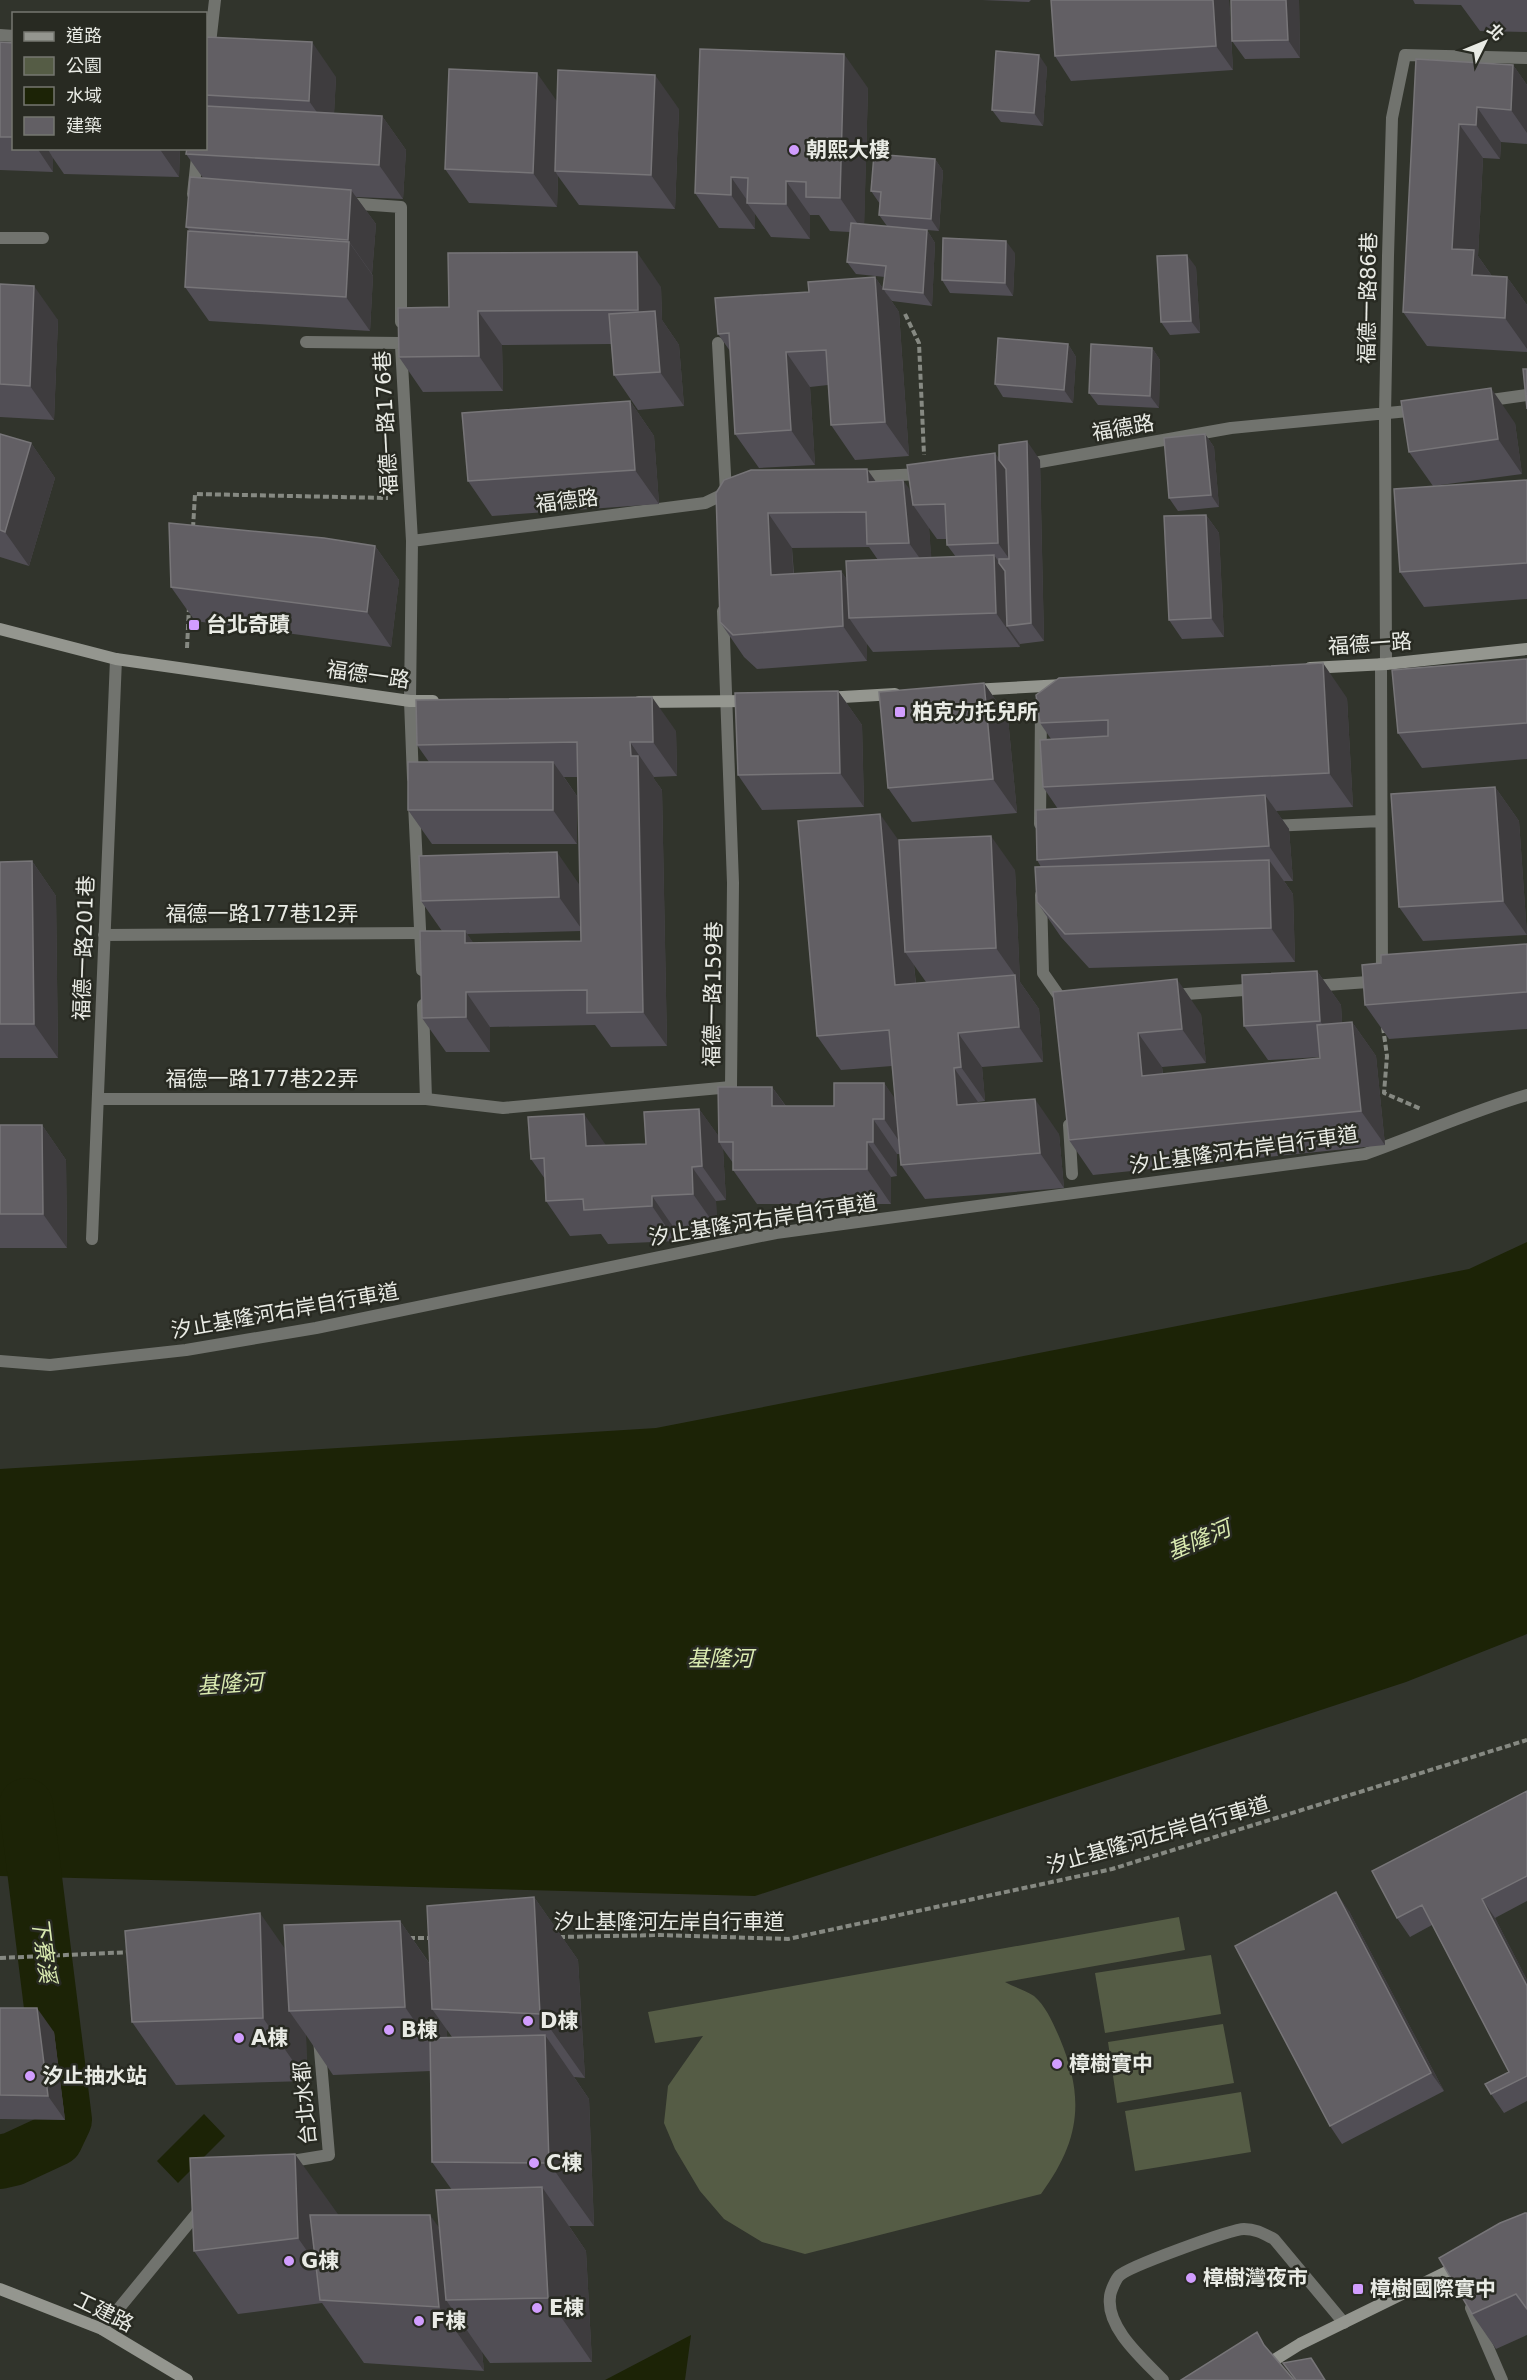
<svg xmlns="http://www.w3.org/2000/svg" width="1527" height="2380" font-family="'DejaVu Sans','Noto Sans TC',sans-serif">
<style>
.green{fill:#555c45}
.water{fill:#1c2306}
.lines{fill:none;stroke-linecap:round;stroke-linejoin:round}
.river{stroke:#1c2306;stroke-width:54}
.path{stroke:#868982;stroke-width:4;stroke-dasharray:6 3;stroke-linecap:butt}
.lane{stroke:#71736e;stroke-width:12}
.street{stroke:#71736e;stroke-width:12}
.secondary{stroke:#94968f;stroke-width:12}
.wall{fill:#514e55;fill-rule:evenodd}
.shaded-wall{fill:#3e3c3e}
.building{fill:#625f64;stroke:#777578;stroke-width:1.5}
.poi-dot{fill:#d19dfe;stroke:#282a22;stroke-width:2}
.labels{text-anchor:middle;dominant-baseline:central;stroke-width:5;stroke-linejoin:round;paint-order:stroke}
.poi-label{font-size:21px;font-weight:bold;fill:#e9ebe5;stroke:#282a22;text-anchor:start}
.street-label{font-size:21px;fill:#e9ebe5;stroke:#282a22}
.water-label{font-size:22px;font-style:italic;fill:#d9eab0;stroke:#282a22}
</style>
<rect width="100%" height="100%" fill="#31342c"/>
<path class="green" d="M1179 1917 1185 1950 1005 1982C1014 1987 1025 1990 1034 1996 1046 2006 1054 2025 1060 2039 1085 2099 1080 2141 1041 2194L805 2254 762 2242 724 2219 700 2191 675 2149 664 2123 668 2086 703 2036 655 2043 648 2012Z
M1211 1955 1221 2014 1105 2033 1095 1973Z
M1223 2024 1234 2083 1117 2103 1108 2042Z
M1241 2092 1251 2152 1135 2171 1125 2111Z"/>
<path class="water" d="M1527 1242V1634L1406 1682 755 1896 0 1876V1469L656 1428 1469 1269Z
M204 2114 225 2136 178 2183 157 2161Z
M691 2335 685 2380H605Z"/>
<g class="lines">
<path class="river" d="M0 2162 13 2159 56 2139 65 2120 26 1805"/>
<path class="path" d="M905 314 919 343 924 455
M193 528 195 494 388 498
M187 648 189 607
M1383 1027 1387 1056 1384 1093 1421 1109
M559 1937 660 1935 788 1939 1112 1869 1527 1740
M409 1938H431
M0 1958 132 1952"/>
<path class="lane" d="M410 701 413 778
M414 804 422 970
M423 1005 426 1099
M0 1361 50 1365 186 1350 316 1328 776 1233 1365 1154C1419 1135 1472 1111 1527 1095
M286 2162 329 2155 319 2039
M102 2329 202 2207
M1163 2380C1143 2359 1106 2328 1110 2297 1110 2292 1116 2279 1119 2276 1127 2267 1232 2229 1244 2229 1256 2229 1264 2234 1274 2239L1344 2323"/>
<path class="street" d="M0 35 14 36
M206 78 215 0
M193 194 198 148
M345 203 401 207V322
M0 238H43
M306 342 401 343
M718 343 726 493
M401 346 412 541 410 701
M1484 401 1527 395
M1023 465 1231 428 1419 410
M856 477 922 474
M412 541 705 503 730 491
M1386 664 1385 415 1388 256 1392 118 1405 55 1527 58
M1040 824 1041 709
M1271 826 1381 821
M1041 895 1043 973 1059 996 1068 998
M104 935 420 933
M1312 986 1382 981 1381 664
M1171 995 1259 989
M98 1099H426L503 1108 731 1087 733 883 723 611
M1069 1125 1072 1174
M92 1239 116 659
M1471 2308 1502 2380"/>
<path class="secondary" d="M0 629 116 659 410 701H433
M1310 668 1386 664 1527 649
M972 690 1063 685
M825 698 895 694
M639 702 751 701
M0 2289 102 2329 187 2380
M1242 2380 1300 2344 1461 2265"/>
</g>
<path class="wall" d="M982 0H1031L1029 2Z
M1229 0 1233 70 1071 81 1055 56Z
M1299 0 1300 58 1245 59 1232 41Z
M1413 0H1527V32L1480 31 1461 5 1415 4Z
M206 37 336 77 334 113 382 116 406 150 403 199 356 197 376 224 372 274 373 276 370 331 209 321 185 287 190 231 186 227 203 178 186 154 206 148Z
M0 42 14 43V148H180L179 177 64 174 53 158V172L0 170Z
M1416 59 1513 65 1527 85V144L1501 142 1500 159 1483 158 1478 256 1492 276 1507 277 1527 305V352L1427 346 1403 312Z
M1047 67 1043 126 1001 122 992 110Z
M868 88 864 224 887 226 879 215 880 204 871 191 935 159 943 171 939 231 927 230 935 243 932 306 892 301 883 289 885 277 856 274 847 262 850 232 830 231 819 215H810V239L771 237 755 214V229L719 228 695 193Z
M557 101 679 109 675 209 579 205 558 176 557 207 469 203 445 169Z
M1015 253 1013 296 950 293 942 280Z
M1196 267 1200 333 1170 335 1161 322Z
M875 277 899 312 909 456 855 460 831 425 828 385 810 387 815 465 759 468 735 434 730 351 718 334 809 292Z
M0 284 58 320 54 420 0 417Z
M661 287 662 320 679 345 684 406 638 410 614 375 611 344 502 345 503 391 423 392 399 357 449 307Z
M1068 344 1076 357 1073 403 1003 397 995 384Z
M1152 348 1160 360 1159 408 1098 405 1089 393Z
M630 401 654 436 659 504 492 516 468 481Z
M1515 423 1522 474 1433 486 1409 452Z
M0 434 31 443 55 478 29 566 0 557Z
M1205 434 1214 447 1219 507 1178 511 1169 498Z
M995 453 999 460H1040L1044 641 1020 644V647L873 652 867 644V661L757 669 744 657 720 622 716 493 876 482 911 491ZM929 528 937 539H947V545L956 557 931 558ZM869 547 878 560 847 580 841 571 794 574 792 548Z
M1527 480V599L1424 607 1400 572Z
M1206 515 1219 533 1224 637 1182 639 1169 620Z
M375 546 399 580 391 647 195 621 171 587Z
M1527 659V759L1422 768 1398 733Z
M984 683 1008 718 1017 813 912 822 888 788Z
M838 691 862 725 864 807 762 810 738 775Z
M1347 698 1353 807 1276 811 1289 829 1293 881H1284L1293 894 1295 962 1089 968 1061 937 1037 902 1041 867 1037 860 1058 809 1043 787 1051 739 1040 723Z
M676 731 677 776 654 777V779L662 790 667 1046 611 1047 595 1025 490 1027V1052H446L422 1018 442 931 421 901 580 885 578 777H564L577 796V844H432L408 810 429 762 417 745ZM581 931V941L473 943 467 934Z
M1495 787 1519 821 1527 935 1423 941 1399 907Z
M899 842 1015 870 1020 982 1039 1009 1043 1062 982 1067 985 1101 978 1102V1104L1059 1134 1064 1188 925 1199 901 1165 900 1154H897V1176L891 1177V1204H757L733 1170V1163L723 1149 726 1200 716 1201 717 1228 676 1231V1241L608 1244 601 1234 570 1236 546 1201 545 1179 531 1159 606 1146 646 1144 699 1109 719 1137 772 1087 786 1106H834L884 1083 895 1100 892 1066 841 1070 817 1036ZM914 965 926 982 916 983Z
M32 861 56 896 58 1058H0V862Z
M1527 944V1029L1389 1039 1365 1005 1381 963Z
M1317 971 1341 1005 1342 1023 1352 1022 1376 1056 1385 1145 1093 1175 1069 1140 1053 992 1201 1014 1206 1063 1162 1067 1163 1074 1320 1058V1057L1268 1060 1244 1026Z
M0 1125H42L66 1160 67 1248H0Z
M1527 1791V1901L1495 1918 1527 1980V2101L1504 2113 1491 2094 1509 2072 1432 1925 1410 1937 1397 1918Z
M534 1897 578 1960 585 2078 574 2077 589 2099 594 2226H569L586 2251 592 2362 490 2363 482 2352 484 2371 364 2363 322 2303 238 2314 194 2251 338 2215 439 2227 452 2190 432 2162 431 2071 333 2075 306 2035 307 2081 176 2085 132 2022 400 1921 430 1964ZM447 2030 452 2037H447Z
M1349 1911 1444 2091 1342 2144 1330 2126Z
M0 2008 54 2032 65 2120 0 2119Z
M1527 2213V2335L1496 2349 1472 2314Z"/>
<path class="shaded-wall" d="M1213 0H1229L1233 70 1216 46Z
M1286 0H1299L1300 58 1288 40Z
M312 42 336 77 333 135 309 101Z
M844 54 868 88 864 233 840 198Z
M1039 55 1047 67 1043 126 1034 113Z
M1513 65 1527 85V133L1511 110Z
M537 73 561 107 555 171 558 176 557 207 533 173Z
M655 75 679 109 675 209 651 175Z
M1477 107 1501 142 1500 159 1476 125Z
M382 116 406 150 403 199 379 165Z
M1459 124 1483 158 1478 256 1498 285 1496 309 1452 249Z
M37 148H47L53 158V172Z
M159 148H180L179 177Z
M935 159 943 171 939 231 931 219Z
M731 177 749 203H747L755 214V229L731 195Z
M786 181 810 215V239L786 204Z
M351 190 376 224 372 274 348 240Z
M927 230 935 243 932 306 923 293Z
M1006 241 1015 253 1013 296 1005 283Z
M349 242 373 276 370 331 346 297Z
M637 252 661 287 662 320 679 345 684 406 660 372 657 337 638 310Z
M1187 255 1196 267 1200 333 1191 321Z
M875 277 899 312 909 456 885 422Z
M1507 277 1527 305V349L1505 318Z
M34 286 58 320 54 420 30 386Z
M478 311 502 345 503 391 479 356Z
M1068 344 1076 357 1073 403 1064 390Z
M1152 348 1160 360 1159 408 1150 396Z
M786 352 810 387 815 465 791 430Z
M1491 388 1515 423 1522 474 1498 439Z
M630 401 654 436 659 504 635 470Z
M1205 434 1214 447 1219 507 1211 495Z
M1027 441 1040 460 1044 641 1031 623Z
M31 443 55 478 29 566 5 532Z
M995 453 1019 487 1022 577 998 543Z
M867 469 891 503 868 482Z
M903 480 921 505H913L929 528 933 577 909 543Z
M768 513 792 548 795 609 771 575Z
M1206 515 1219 533 1224 637 1211 618Z
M375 546 399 580 391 647 367 612Z
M994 555 1018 590 1007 626 1020 644V647L996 613Z
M841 571 865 606 849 618 867 644V661L843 626Z
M1323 663 1347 698 1353 807 1329 773Z
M984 683 1008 718 1017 813 993 779Z
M838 691 862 725 864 807 840 773Z
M652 697 676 731 677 776 653 742Z
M630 742 654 777V779L662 790 667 1046 643 1012Z
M553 762 577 796V844L553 810Z
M1495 787 1519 821 1527 935 1503 901Z
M1265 795 1289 829 1293 881 1269 846Z
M880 814 904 848 905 952 914 965 919 1019 895 985Z
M991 836 1015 870 1020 982 996 948Z
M557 852 581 887 583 931 559 897Z
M1269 860 1293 894 1295 962 1271 928Z
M32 861 56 896 58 1058 34 1024Z
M465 931 489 965 465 943Z
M1317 971 1341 1005 1344 1056 1320 1021Z
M1015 975 1039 1009 1043 1062 1019 1027Z
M1177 979 1201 1014 1206 1063 1182 1029Z
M466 992 490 1027V1052L466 1017Z
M1352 1022 1376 1056 1385 1145 1361 1111Z
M958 1033 982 1067 985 1101 961 1067Z
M1138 1033 1162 1067 1166 1111 1142 1076Z
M954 1068 978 1102 981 1140 957 1105Z
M884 1083 908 1117V1154L884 1119Z
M772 1087 796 1121 772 1106Z
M1035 1099 1059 1134 1064 1188 1040 1153Z
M699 1109 723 1142H719L723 1149 726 1200 702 1166Z
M584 1114 608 1148 586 1146Z
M873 1119 897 1154V1176L873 1142Z
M42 1125 66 1160 67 1248 43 1214Z
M867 1142 891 1177V1204L867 1169Z
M692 1167 716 1201 717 1228 693 1194Z
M652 1196 676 1231V1241L652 1206Z
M1336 1892 1349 1911 1444 2091 1431 2073Z
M534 1897 578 1960 585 2078 540 2014Z
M1482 1899 1495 1918 1527 1980V1986Z
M260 1913 304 1976 289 2011 306 2035 307 2081 263 2018Z
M400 1921 444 1985 432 2009 447 2030 449 2071 405 2007Z
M37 2008 54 2032 65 2120 48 2096Z
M545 2035 589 2099 594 2226 549 2163Z
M295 2154 340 2217 342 2301 298 2238Z
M542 2187 586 2251 592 2362 548 2298Z
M430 2215 475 2278 446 2300 482 2352 484 2371 439 2307Z"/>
<path class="building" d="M1051 0H1213L1216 46 1055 56Z
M1231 0H1286L1288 40 1232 41Z
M206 37 312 42 309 101 206 95Z
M0 42 14 43V137H0Z
M700 49 844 54 840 198 806 197V182L786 181V204L747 203 748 178 731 177V195L695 193Z
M996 51 1039 55 1034 113 992 110Z
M1416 59 1513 65 1511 110 1477 107 1476 125 1459 124 1452 249 1474 250 1472 275 1507 277 1505 318 1403 312Z
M449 69 537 73 533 173 445 169Z
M558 70 655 75 651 175 555 171Z
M206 106 382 116 379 165 186 154 187 148H206Z
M874 154 935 159 931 219 879 215 881 192 871 191Z
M190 177 351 190 348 240 186 227Z
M851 223 927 230 923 293 883 289 886 266 847 262Z
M188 231 349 242 346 297 185 287Z
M943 238 1006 241 1005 283 942 280Z
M637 252 638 310 478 311 479 356 399 357 398 308 449 307 448 253Z
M1187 255 1191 321 1161 322 1157 256Z
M875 277 885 422 831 425 826 350 786 352 791 430 735 434 729 333 718 334 715 298 809 292 808 282Z
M0 284 34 286 30 386 0 384Z
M655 311 660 372 614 375 609 314Z
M998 338 1068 344 1064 390 995 384Z
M1091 344 1152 348 1150 396 1089 393Z
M1523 369H1527V409Z
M1491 388 1498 439 1409 452 1401 401Z
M630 401 635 470 468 481 462 413Z
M0 434 31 443 5 532 0 530Z
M1205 434 1211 495 1169 498 1164 438Z
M1027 441 1031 623 1007 626 1005 571 999 563V559H1009L1006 469 999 460V445Z
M995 453 998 543 947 545 945 504 913 505 907 465Z
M867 469 868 482 903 480 909 543 867 544 866 512 768 513 771 575 841 571 843 626 733 635 720 622 716 493 724 480 751 470Z
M1527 480V563L1400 572 1394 489Z
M1206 515 1211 618 1169 620 1164 516Z
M169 523 324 538 375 546 367 612 171 587Z
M994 555 996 613 849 618 846 561Z
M1527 659V723L1398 733 1392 670Z
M1323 663 1329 773 1043 787 1040 740 1108 736V720L1040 723 1036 695 1059 678Z
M984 683 993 779 888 788 879 692Z
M838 691 840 773 738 775 735 693Z
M652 697 653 742H630L631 756H638L643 1012 587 1013V990L466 992V1017L422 1018 420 931H465V943L581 941 577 742 417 745 416 700Z
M408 762H553V810H408Z
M1495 787 1503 901 1399 907 1391 794Z
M1265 795 1269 846 1037 860 1036 810Z
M880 814 895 985 1015 975 1019 1027 958 1033 961 1067 954 1068 957 1105 1035 1099 1040 1153 901 1165 889 1030 817 1036 798 821Z
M991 836 996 948 905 952 899 840Z
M557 852 559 897 421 901 419 856Z
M1269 860 1271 928 1065 934 1037 902 1035 867Z
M32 861 34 1024H0V862Z
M1527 944V992L1365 1005 1362 965 1381 963V955Z
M1317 971 1320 1021 1244 1026 1242 975Z
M1177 979 1182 1029 1138 1033 1142 1076 1320 1058 1317 1025 1352 1022 1361 1111 1069 1140 1053 992Z
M834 1083H884V1119H873V1142H867V1169L733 1170V1142H719L718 1087H772V1106H834Z
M699 1109 702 1166 692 1167 693 1194 652 1196V1206L584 1210 583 1199 546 1201 544 1158 531 1159 528 1117 584 1114 586 1146 646 1144 644 1112Z
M0 1125H42L43 1214H0Z
M1527 1791V1876L1482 1899 1527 1986V2076L1491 2094 1485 2084 1509 2072 1422 1905 1397 1918 1372 1871Z
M1336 1892 1431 2073 1330 2126 1235 1946Z
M534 1897 540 2014 432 2009 427 1906Z
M260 1913 263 2018 132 2022 125 1931Z
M400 1921 405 2007 289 2011 284 1925Z
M0 2008H37L48 2096 0 2095Z
M545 2035 549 2163 432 2162 430 2038Z
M295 2154 298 2238 194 2251 190 2158Z
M542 2187 548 2298 446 2300 436 2190Z
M1525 2213H1527V2309L1516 2294 1472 2314 1439 2258 1500 2223Z
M310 2215H430L439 2307 320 2300Z
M1257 2332 1264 2345 1294 2380H1181Z
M1311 2358 1325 2380H1296L1283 2363Z"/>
<g class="poi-dot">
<circle cx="794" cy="150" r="6"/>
<rect x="188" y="619" width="12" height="12" rx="3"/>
<rect x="894" y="706" width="12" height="12" rx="3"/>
<circle cx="528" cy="2021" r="6"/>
<circle cx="389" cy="2030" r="6"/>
<circle cx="239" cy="2038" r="6"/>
<circle cx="1057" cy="2064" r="6"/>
<circle cx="30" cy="2076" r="6"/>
<circle cx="534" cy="2163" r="6"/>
<circle cx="289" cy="2261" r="6"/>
<circle cx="1191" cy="2278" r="6"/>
<rect x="1352" y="2283" width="12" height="12" rx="3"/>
<circle cx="537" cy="2308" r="6"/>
<circle cx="419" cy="2321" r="6"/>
</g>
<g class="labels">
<g class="poi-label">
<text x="806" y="150">朝熙大樓</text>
<text x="206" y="625">台北奇蹟</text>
<text x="912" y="712">柏克力托兒所</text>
<text x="540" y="2021">D棟</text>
<text x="401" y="2030">B棟</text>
<text x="251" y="2038">A棟</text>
<text x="1069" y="2064">樟樹實中</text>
<text x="42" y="2076">汐止抽水站</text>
<text x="546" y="2163">C棟</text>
<text x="301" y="2261">G棟</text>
<text x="1203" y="2278">樟樹灣夜市</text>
<text x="1370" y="2289">樟樹國際實中</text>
<text x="549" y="2308">E棟</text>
<text x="431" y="2321">F棟</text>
</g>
<g class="street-label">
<text transform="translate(1368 298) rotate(-89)">福德一路86巷</text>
<text transform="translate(386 423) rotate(-93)">福德一路176巷</text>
<text transform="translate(1123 428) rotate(-10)">福德路</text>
<text transform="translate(567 501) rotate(-7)">福德路</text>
<text transform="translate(1370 644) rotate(-4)">福德一路</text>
<text transform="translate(368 675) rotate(8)">福德一路</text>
<text x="262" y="914">福德一路177巷12弄</text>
<text transform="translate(84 948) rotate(-88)">福德一路201巷</text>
<text transform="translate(713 994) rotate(-89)">福德一路159巷</text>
<text x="262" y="1079">福德一路177巷22弄</text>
<text transform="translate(1244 1150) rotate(-8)">汐止基隆河右岸自行車道</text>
<text transform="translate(763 1220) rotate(-9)">汐止基隆河右岸自行車道</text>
<text transform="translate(285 1311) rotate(-10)">汐止基隆河右岸自行車道</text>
<text transform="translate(1158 1835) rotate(-16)">汐止基隆河左岸自行車道</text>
<text x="669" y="1922">汐止基隆河左岸自行車道</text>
<text transform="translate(305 2103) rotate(-95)">台北水都</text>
<text transform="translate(104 2312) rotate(26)">工建路</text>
</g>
<g class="water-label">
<text transform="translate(1199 1540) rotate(-23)">基隆河</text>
<text x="720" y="1658">基隆河</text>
<text transform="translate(230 1684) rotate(-4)">基隆河</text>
<text transform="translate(44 1950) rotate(83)">下寮溪</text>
</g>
</g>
<rect x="12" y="12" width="195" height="138" fill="#282a22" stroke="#757770" stroke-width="1.5"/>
<rect x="24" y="32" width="30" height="9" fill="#94968f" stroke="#757770" stroke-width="1.5"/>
<text x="66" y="42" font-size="18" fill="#e9ebe5">道路</text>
<rect x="24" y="57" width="30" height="18" fill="#555c45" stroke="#757770" stroke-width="1.5"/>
<text x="66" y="72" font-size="18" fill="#e9ebe5">公園</text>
<rect x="24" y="87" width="30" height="18" fill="#1c2306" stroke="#757770" stroke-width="1.5"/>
<text x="66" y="102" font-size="18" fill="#e9ebe5">水域</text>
<rect x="24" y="117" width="30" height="18" fill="#625f64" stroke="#757770" stroke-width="1.5"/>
<text x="66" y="132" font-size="18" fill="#e9ebe5">建築</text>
<g transform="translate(1485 42) rotate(47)" stroke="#282a22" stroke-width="4.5" paint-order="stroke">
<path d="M0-4.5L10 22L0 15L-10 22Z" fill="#e9ebe5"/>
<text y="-9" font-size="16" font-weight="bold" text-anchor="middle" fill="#e9ebe5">北</text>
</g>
</svg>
